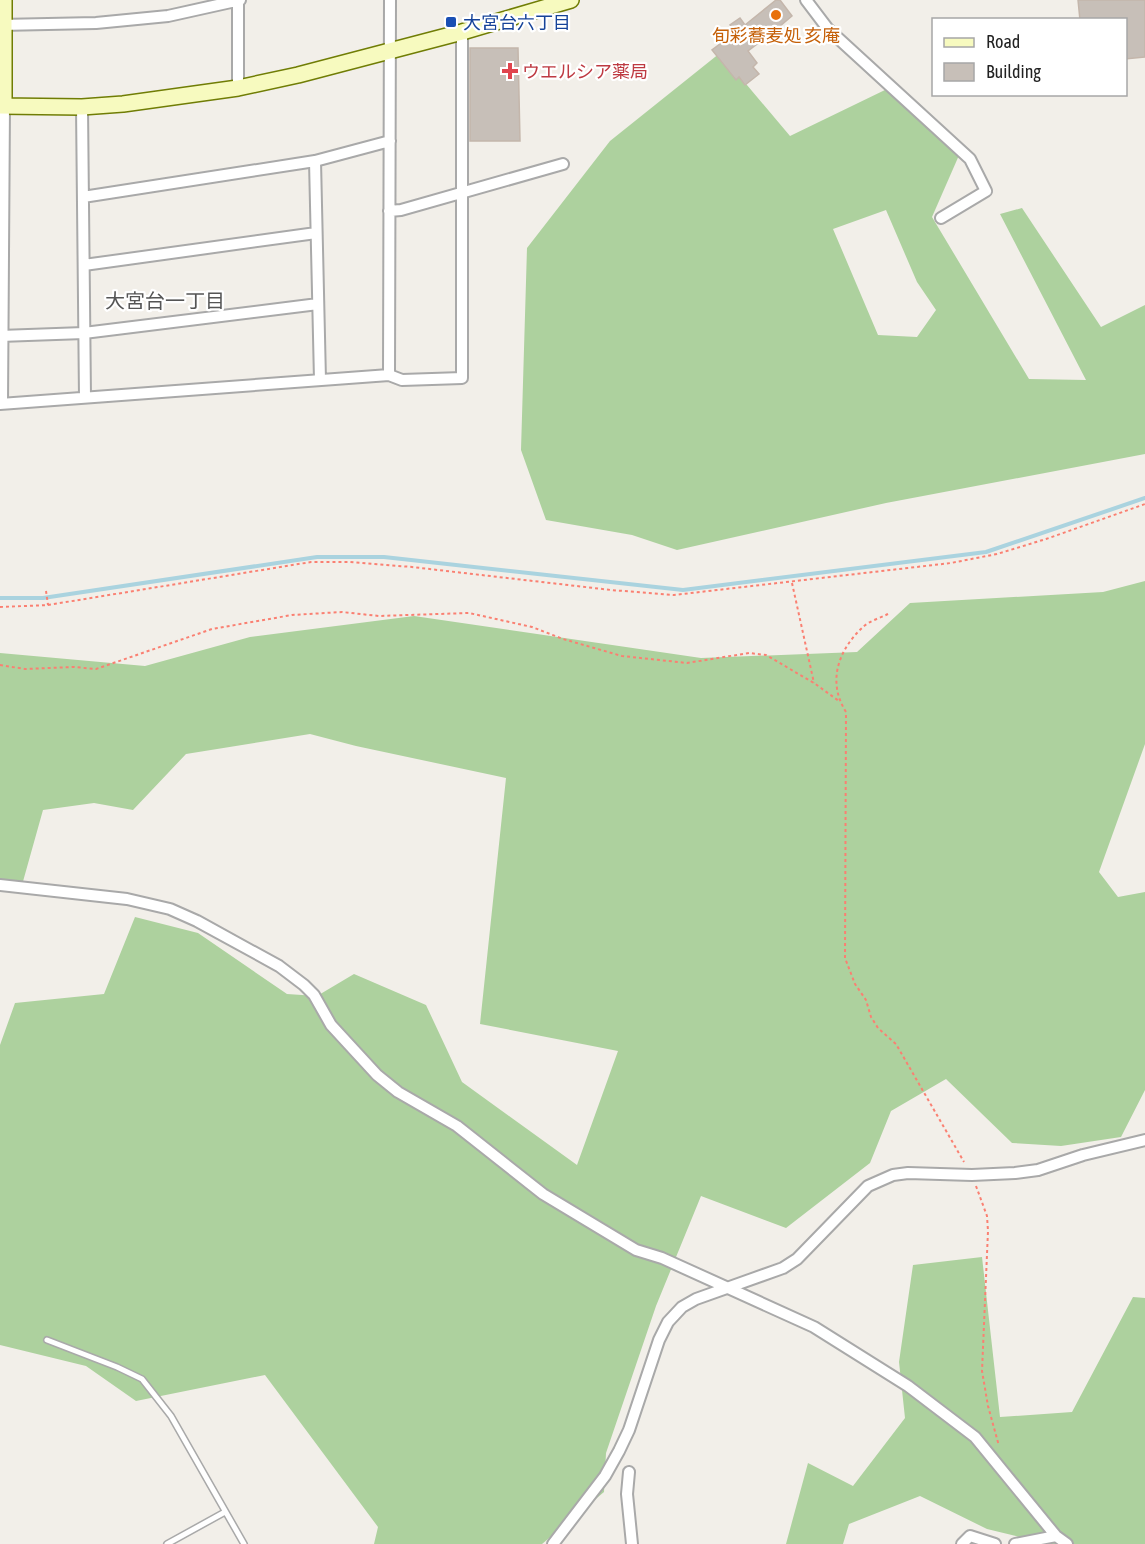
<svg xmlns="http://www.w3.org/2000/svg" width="1145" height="1544" font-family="'Asap Condensed','Noto Sans JP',sans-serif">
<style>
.forest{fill:#add19e;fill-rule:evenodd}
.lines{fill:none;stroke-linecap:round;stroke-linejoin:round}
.stream{stroke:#aad3df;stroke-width:4}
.building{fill:#c7bfb8;stroke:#c4b6ab;stroke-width:1.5}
.lane-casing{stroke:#a9a9a9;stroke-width:8}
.street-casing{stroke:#a9a9a9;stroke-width:14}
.secondary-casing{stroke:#707d05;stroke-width:18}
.path{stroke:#fa8072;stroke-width:2;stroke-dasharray:3 3;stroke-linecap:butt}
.lane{stroke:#fff;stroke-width:5}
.street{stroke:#fff;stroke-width:10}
.secondary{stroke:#f7fabf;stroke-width:15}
.food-dot{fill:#e8710a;stroke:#fff;stroke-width:2}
.transit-dot{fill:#1a4fb4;stroke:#fff;stroke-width:2}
.health-dot{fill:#e0444e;stroke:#fff;stroke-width:2}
.labels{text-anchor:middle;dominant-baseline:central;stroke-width:4.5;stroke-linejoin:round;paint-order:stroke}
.transit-label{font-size:18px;fill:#164399;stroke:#fff;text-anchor:start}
.food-label{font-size:18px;fill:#c56008;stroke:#fff}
.health-label{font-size:18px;fill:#be3a42;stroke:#fff;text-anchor:start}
.neighbourhood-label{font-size:20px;fill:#555;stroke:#fff}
</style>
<rect width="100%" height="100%" fill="#f2efe9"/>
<path class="forest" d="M720 53 790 136 887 89 960 153 932 217 1029 379 1086 380 1000 214 1022 208 1101 327 1145 305V454L886 503 677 550 632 535 546 520 521 450 527 248 610 141ZM886 210 917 282 936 310 917 337 878 335 833 229Z
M1145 581V744L1099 872 1118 897 1145 892V1090L1121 1137 1061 1146 1012 1143 946 1079 891 1111 870 1163 786 1228 701 1196 656 1306 606 1453 604 1492 542 1544H374L378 1527 265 1375 136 1401 86 1366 0 1345V1045L15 1003 104 994 135 917 198 933 287 994 317 996 354 974 426 1005 462 1082 577 1165 618 1051 480 1024 506 778 356 746 310 734 186 754 133 810 94 803 43 810 22 885H0V653L145 666 250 637 414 616 701 658 857 652 910 603 1103 592Z
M982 1257 1000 1417 1072 1412 1133 1297 1145 1298V1544H1048L987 1529 920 1496 849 1524 843 1544H786L808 1463 853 1486 905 1418 899 1362 913 1265Z"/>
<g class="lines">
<path class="stream" d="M0 598H43L317 557H384L683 590 986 552 1145 498"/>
</g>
<path class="building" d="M776 0H780L792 16 779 27 783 32 769 43 765 38 748 51 757 63 753 67 759 74 745 85 739 77 736 80 712 50 736 32 730 25 740 18 745 25Z
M1078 0H1145V57L1125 59V20H1080Z
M470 48H518L520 141H470Z"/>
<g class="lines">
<defs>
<path id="lane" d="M47 1340 117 1367 142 1379 171 1416 244 1544
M167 1544 225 1512"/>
<path id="street" d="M806 0 828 29 970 159 986 191 941 218
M0 25 96 23 168 16 240 0
M238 88V0
M82 107 85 397
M315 161 320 380
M83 197 315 161 390 141
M389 211 401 210 563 164
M84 265 316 233
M0 336 84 333 318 304
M389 375 390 0
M0 404 389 375 402 380 462 378V32
M2 404 4 106
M0 885 127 899 170 909 197 921 279 966 304 985 314 995 331 1025 377 1075 398 1092 457 1126 543 1194 636 1250 662 1258 814 1327 908 1386 975 1437 1056 1536 1067 1544
M629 1472 627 1494 632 1544
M553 1544 605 1476 619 1451 629 1430 659 1340 668 1322 682 1307 696 1299 783 1268 797 1259 868 1186 893 1175 908 1173 972 1175 1015 1173 1038 1170 1083 1155 1145 1140
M962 1544 970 1536 995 1544
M1015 1544 1056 1536"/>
<path id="secondary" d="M0 106 82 107 123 104 238 88 298 75 462 32 571 0
M4 106V0"/>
</defs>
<use href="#lane" class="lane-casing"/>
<use href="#street" class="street-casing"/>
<use href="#secondary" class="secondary-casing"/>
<path class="path" d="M792 583 814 683
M46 591 48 605
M0 607 48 605 311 562H350L412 567 611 590 674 595 951 563 997 554 1046 539 1145 504
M888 614C880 618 869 621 863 627 838 650 827 682 846 712L845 958 855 984 866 1000 871 1017 878 1028 896 1044 964 1162
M0 665 25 669 74 667 96 669 212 629 292 615 342 612 379 616 469 613 532 627 563 639 622 656 687 663 749 653 766 655 814 683 839 701
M976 1186 987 1216 988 1231 982 1371 988 1406 999 1446"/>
<use href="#lane" class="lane"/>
<use href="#street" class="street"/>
<use href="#secondary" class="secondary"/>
</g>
<circle class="food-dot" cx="776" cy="15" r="6"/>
<rect class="transit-dot" x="445" y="16" width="12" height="12" rx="3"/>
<path class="health-dot" d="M507 62h6v6h6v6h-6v6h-6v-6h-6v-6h6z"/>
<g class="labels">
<g class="transit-label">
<text x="463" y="22">大宮台六丁目</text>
</g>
<g class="food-label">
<text x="776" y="35">旬彩蕎麦処 亥庵</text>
</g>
<g class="health-label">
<text x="522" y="71">ウエルシア薬局</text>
</g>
<g class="neighbourhood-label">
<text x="165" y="300">大宮台一丁目</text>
</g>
</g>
<rect x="932" y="18" width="195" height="78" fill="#ffffff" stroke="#a7a7a7" stroke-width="1.5"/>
<rect x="944" y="38" width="30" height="9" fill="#f7fabf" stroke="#a7a7a7" stroke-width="1.5"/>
<text x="986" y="48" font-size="18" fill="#222222">Road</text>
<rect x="944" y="63" width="30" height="18" fill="#c7bfb8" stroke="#a7a7a7" stroke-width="1.5"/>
<text x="986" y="78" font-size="18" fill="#222222">Building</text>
</svg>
